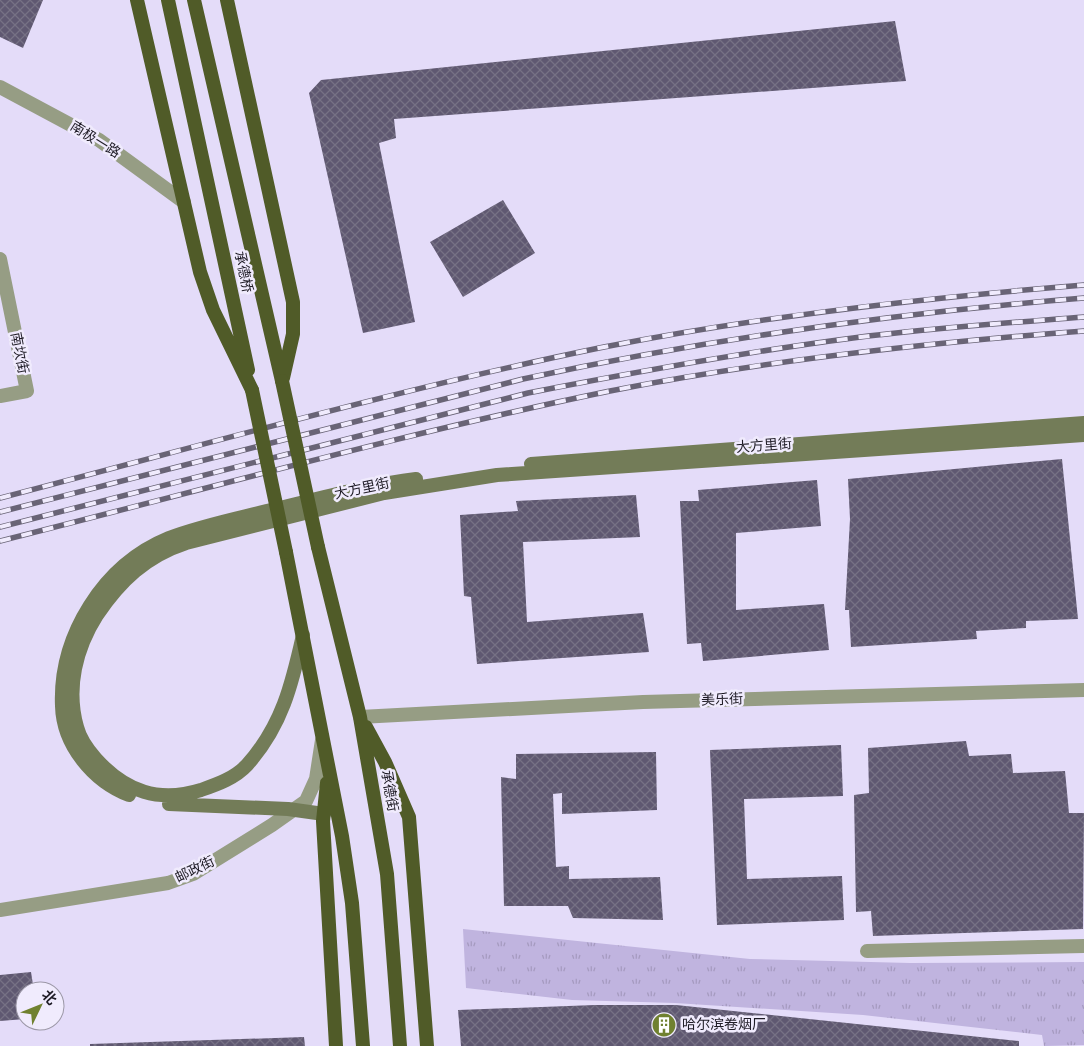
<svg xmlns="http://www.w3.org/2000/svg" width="1084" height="1046" font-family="'Alegreya Sans','Noto Sans SC',sans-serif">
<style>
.grass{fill:url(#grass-tufts)}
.building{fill:url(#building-cross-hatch)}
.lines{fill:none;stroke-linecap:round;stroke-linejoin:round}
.minor{stroke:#969d84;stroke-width:14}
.tertiary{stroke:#969d84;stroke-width:14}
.secondary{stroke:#737c58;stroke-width:14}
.trunk{stroke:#505b28;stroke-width:14}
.rail-casing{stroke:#696476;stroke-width:5.5}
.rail{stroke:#f0ebfd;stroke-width:4;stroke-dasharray:11;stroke-linecap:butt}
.trunk-bridge{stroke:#505b28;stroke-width:14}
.labels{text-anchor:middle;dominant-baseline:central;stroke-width:5;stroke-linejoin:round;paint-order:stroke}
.street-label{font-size:14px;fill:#1e1b25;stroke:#f0ebfd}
.poi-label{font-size:14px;fill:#1e1b25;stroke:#f0ebfd;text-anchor:start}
</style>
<defs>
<pattern id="grass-tufts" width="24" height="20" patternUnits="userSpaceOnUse" patternTransform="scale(1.25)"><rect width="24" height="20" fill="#c0b4df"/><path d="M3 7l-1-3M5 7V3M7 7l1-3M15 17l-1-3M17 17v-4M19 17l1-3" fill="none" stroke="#a59abf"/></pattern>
<pattern id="building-cross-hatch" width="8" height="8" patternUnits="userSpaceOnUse" patternTransform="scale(1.25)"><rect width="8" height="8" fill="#5f5871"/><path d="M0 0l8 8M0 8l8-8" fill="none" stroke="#767184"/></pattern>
</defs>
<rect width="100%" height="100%" fill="#e4dcf9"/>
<path class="grass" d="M463 929 750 959 910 963 1084 962V1045L1044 1046 1042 1035 863 1015 675 1003 572 1000 466 988Z"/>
<path class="building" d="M0 0H43L23 48 0 37Z
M895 21 906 81 394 119 396 138 379 143 415 322 363 333 309 93 321 80Z
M503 200 535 253 463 297 430 242Z
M1062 459 1078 619 1026 621V628L976 631 977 639 851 647 849 610H845L850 519 848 479Z
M817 480 821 526 736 533V610L824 604 829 650 703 661 701 643 687 644 680 501H699L698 490Z
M636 495 640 537 523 542 527 622 643 613 649 652 477 664 471 597 464 596 460 515 518 511 516 501Z
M966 741 969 756 1011 754 1013 773 1065 771 1069 813H1084L1083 929 873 936 871 911 856 912 854 795 869 793 868 748Z
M841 745 843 796 744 799 747 879 842 876 844 920 717 925 710 750Z
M656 752 657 810 562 814V793L553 794 556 867 569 866V879L660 877 663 920 573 918 568 906H504L501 777 516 779V754Z
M31 972 34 991H25V1019L0 1021V975Z
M595 1005H676L1019 1041V1046H461L458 1010Z
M304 1037 305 1046H90V1044Z"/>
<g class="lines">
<path class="minor" d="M867 951 1084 946"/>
<path class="tertiary" d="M0 87 99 140 184 202
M0 259 27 391 0 396
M360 717 643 702 1084 690
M0 910 168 883 193 874 272 825 306 801 316 779 322 740"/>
<path class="secondary" d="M531 464 1084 423
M303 635C292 684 282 726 247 765 235 778 218 784 201 790 159 803 126 792 96 759 88 750 80 739 77 727 66 688 76 648 97 615 120 581 146 556 186 543L384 493 497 475 1084 435
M129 795C93 781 63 745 62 706 59 636 103 565 169 538 203 525 240 518 275 509 322 498 368 485 416 479
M169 804 288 809 324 814"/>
<path class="trunk" d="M137 0 200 272 213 310 252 390
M168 0 248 370
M194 0 282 381
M227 0 293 302V334L283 378
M318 547 360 717 387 874 400 1046
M286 552 342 836 352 903 363 1046
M366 727 385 762 409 817 427 1046
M327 783 323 821 336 1046"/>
<defs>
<path id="rail" d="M0 498C200 446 402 388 604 347 762 316 923 298 1084 285
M0 512 523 379C708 339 896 313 1084 298
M0 527 528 393C636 372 744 352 853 338 930 328 1007 323 1084 317
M0 541C203 490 405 433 610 391 767 360 925 343 1084 331"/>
</defs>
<use href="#rail" class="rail-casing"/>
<use href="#rail" class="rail"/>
<path class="trunk-bridge" d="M282 381 318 547
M252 390 286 552"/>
</g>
<defs>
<symbol id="building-disc" viewBox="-11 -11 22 22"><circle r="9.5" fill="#708130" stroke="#f0ebfd"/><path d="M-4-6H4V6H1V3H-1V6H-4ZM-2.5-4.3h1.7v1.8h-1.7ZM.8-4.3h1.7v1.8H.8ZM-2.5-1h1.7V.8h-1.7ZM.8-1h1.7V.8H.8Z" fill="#fff"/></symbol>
</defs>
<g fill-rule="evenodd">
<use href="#building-disc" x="650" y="1011" width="28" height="28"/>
</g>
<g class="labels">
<g class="street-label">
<text transform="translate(95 140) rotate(32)">南极一路</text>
<text transform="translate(243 272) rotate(78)">承德桥</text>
<text transform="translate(19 353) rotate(79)">南坎街</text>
<text transform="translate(764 446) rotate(-4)">大方里街</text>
<text transform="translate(362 489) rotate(-12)">大方里街</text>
<text transform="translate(722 700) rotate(-2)">美乐街</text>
<text transform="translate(389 791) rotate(80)">承德街</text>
<text transform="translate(195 870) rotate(-26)">邮政街</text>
</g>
<g class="poi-label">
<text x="682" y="1025">哈尔滨卷烟厂</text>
</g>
</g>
<g transform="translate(40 1006) rotate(47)"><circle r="24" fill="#f0ebfd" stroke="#9c98a7"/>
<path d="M0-4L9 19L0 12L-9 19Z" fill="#708130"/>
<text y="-8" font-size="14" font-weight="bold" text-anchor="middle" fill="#1e1b25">北</text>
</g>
</svg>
